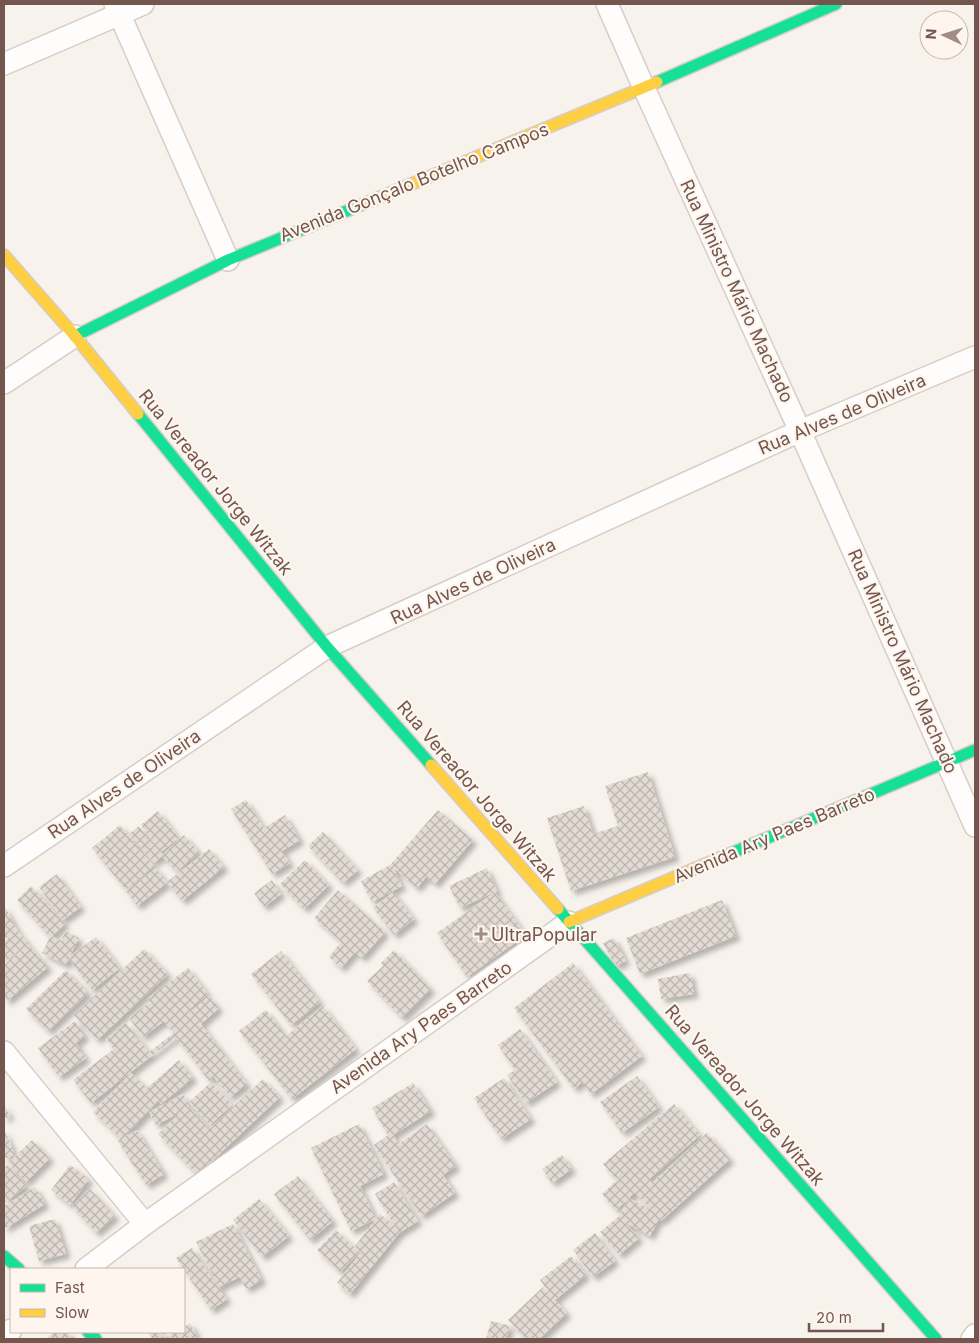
<svg xmlns="http://www.w3.org/2000/svg" width="979" height="1343" font-family="Inter,sans-serif">
<style>
.building{fill:url(#building-cross-hatch);fill-rule:evenodd;filter:url(#shadow)}
.lines{fill:none;stroke-linecap:round;stroke-linejoin:round}
.street-casing{stroke:#d6cdc9;stroke-width:24}
.fast-casing{stroke:#d6cdc8;stroke-width:14}
.slow-casing{stroke:#d6cdc8;stroke-width:14}
.street{stroke:#fefdfc;stroke-width:21}
.fast{stroke:#16e098;stroke-width:11}
.slow{stroke:#ffcf43;stroke-width:11}
.poi-dot{fill:#a18d85;stroke:#fef6ee;stroke-width:2}
.labels{text-anchor:middle;dominant-baseline:central;stroke-width:4.5;stroke-linejoin:round;paint-order:stroke}
.street-label{font-size:18px;fill:#73574e;stroke:#fef6ee}
.poi-label{font-size:18px;fill:#73574e;stroke:#fef6ee;text-anchor:start}
</style>
<defs>
<pattern id="building-cross-hatch" width="8" height="8" patternUnits="userSpaceOnUse" patternTransform="scale(1.25)"><rect width="8" height="8" fill="#e3dad4"/><path d="M0 0l8 8M0 8l8-8" fill="none" stroke="#bcb4ae"/></pattern>
<filter id="shadow"><feDropShadow dx="4.5" dy="4.5" stdDeviation="2.5" flood-color="#0004"/></filter>
</defs>
<rect width="100%" height="100%" fill="#f7f2ec"/>
<path class="building" d="M648 772 675 857 571 891 547 818 584 806 593 834 618 826 605 786Z
M246 800 264 828 285 815 300 840 282 851 290 863 272 874 231 809Z
M438 810 473 840 435 884 426 877 417 888 393 867 402 886 372 902 361 881 390 865Z
M158 811 179 838 161 852 141 825Z
M120 825 154 866 126 890 92 848Z
M139 826 163 854 184 835 199 852 177 872 162 856 154 863 129 834Z
M323 832 358 870 343 883 308 846Z
M209 849 224 867 182 901 167 882Z
M305 860 329 885 304 909 280 884Z
M156 868 167 883 137 906 126 891Z
M487 868 497 891 460 908 449 886Z
M57 874 81 907 63 920 39 887Z
M272 880 281 894 264 907 254 893Z
M31 886 65 924 52 936 61 941 66 931 79 938 70 956 96 937 120 968 92 990 69 959 66 965 42 953 50 937 17 900Z
M338 890 385 932 362 958 355 952 341 968 329 957 341 942 314 918Z
M393 892 414 919 394 935 373 908Z
M495 892 526 935 467 977 437 933Z
M722 900 736 936 640 974 626 938Z
M4 905 18 931 28 943 4 963V942L13 934 4 939Z
M614 938 626 961 615 966 603 943Z
M28 944 48 967 7 1001 4 997V965Z
M144 949 168 974 97 1040 74 1015Z
M394 950 431 989 402 1018 367 981 383 966 381 963Z
M281 951 320 1002 291 1025 251 974Z
M573 963 642 1056 591 1094 582 1082 574 1089 514 1008Z
M188 968 208 994 190 1009 191 1011 209 996 219 1008 201 1024 247 1084 230 1097 214 1077 209 1081 176 1037 91 1103 73 1080 114 1049 106 1039 126 1023 149 1052 174 1033 164 1021 143 1037 129 1018 150 1002 147 999Z
M66 970 88 993 48 1031 26 1009Z
M690 973 694 994 661 999 658 979Z
M323 1006 356 1049 292 1099 239 1031 266 1010 286 1036Z
M75 1021 85 1036 76 1043 86 1058 59 1077 38 1048Z
M520 1029 557 1082 526 1103 507 1075 515 1070 498 1045Z
M179 1060 193 1078 161 1104 158 1101 124 1137 137 1130 164 1174 146 1185 118 1141 121 1139 93 1112 131 1073 147 1088Z
M637 1076 659 1107 622 1133 600 1102Z
M504 1078 531 1119 501 1139 474 1098Z
M263 1079 280 1097 197 1175 158 1134 180 1113 156 1125 149 1112 183 1094 189 1107 209 1129Z
M211 1082 232 1105 210 1125 189 1102Z
M413 1083 431 1111 393 1135 399 1144 427 1124 456 1166 443 1175 455 1193 421 1216 374 1145 388 1135 372 1108Z
M4 1104 10 1116 4 1119Z
M674 1104 700 1135 649 1179 652 1183 707 1133 730 1159 661 1221 659 1219 650 1236 626 1223 639 1238 619 1255 600 1232 619 1216 628 1199 616 1210 602 1194 632 1166 616 1179 603 1164ZM635 1192 651 1210 629 1198Z
M359 1124 384 1174 360 1186 376 1219 351 1231 311 1148Z
M4 1129 15 1155 4 1159Z
M32 1140 50 1158 26 1182 8 1163Z
M562 1155 572 1169 552 1183 542 1169Z
M8 1164 26 1186 4 1204V1168Z
M70 1165 89 1179 70 1205 51 1190Z
M298 1176 333 1221 310 1240 274 1194Z
M394 1182 418 1221 399 1233 350 1294 337 1283 361 1252 355 1246 380 1214 396 1227 375 1194Z
M35 1187 45 1204 4 1229V1206Z
M90 1189 115 1216 96 1233 72 1206Z
M259 1199 289 1236 262 1257 233 1220Z
M55 1219 66 1254 39 1261 29 1226Z
M233 1224 262 1280 246 1289 240 1277 219 1287 196 1242Z
M336 1230 359 1252 340 1272 317 1250Z
M595 1233 615 1261 593 1277 573 1250Z
M192 1248 227 1299 211 1310 176 1258Z
M571 1256 586 1275 555 1300 567 1313 539 1339H526L508 1320 543 1287 552 1297 540 1280Z
M491 1321 510 1326 506 1339H486Z
M190 1323 199 1339H163L175 1332H184V1327Z
M54 1332H67L75 1339H46Z
M148 1332H168L157 1339H152Z"/>
<g class="lines">
<defs>
<path id="street" d="M115 4 228 260
M607 4 644 88 800 431 975 826
M4 64 143 4
M4 383 75 336
M4 866 327 647 800 431 975 357
M4 1052 145 1224
M86 1269 145 1224 569 922
M4 1336 11 1330
M972 1339 975 1335"/>
<path id="fast" d="M657 82 836 4
M75 336 228 260 366 203
M138 414 327 647 431 765
M727 855 975 750
M558 909 936 1339
M4 1256 19 1269
M88 1332 96 1339"/>
<path id="slow" d="M366 203 657 82
M4 255 75 336 138 414
M431 765 558 909
M569 922 727 855"/>
</defs>
<use href="#street" class="street-casing"/>
<use href="#fast" class="fast-casing"/>
<use href="#slow" class="slow-casing"/>
<use href="#street" class="street"/>
<use href="#fast" class="fast"/>
<use href="#slow" class="slow"/>
</g>
<path class="poi-dot" d="M478.5 926.5h5v5h5v5h-5v5h-5v-5h-5v-5h5z"/>
<g class="labels">
<g class="street-label">
<text transform="translate(414 182) rotate(-22)">Avenida Gonçalo Botelho Campos</text>
<text transform="translate(737 291) rotate(65)">Rua Ministro Mário Machado</text>
<text transform="translate(842 414) rotate(-23)">Rua Alves de Oliveira</text>
<text transform="translate(216 482) rotate(51)">Rua Vereador Jorge Witzak</text>
<text transform="translate(473 581) rotate(-25)">Rua Alves de Oliveira</text>
<text transform="translate(903 661) rotate(66)">Rua Ministro Mário Machado</text>
<text transform="translate(124 784) rotate(-34)">Rua Alves de Oliveira</text>
<text transform="translate(477 791) rotate(49)">Rua Vereador Jorge Witzak</text>
<text transform="translate(774 835) rotate(-23)">Avenida Ary Paes Barreto</text>
<text transform="translate(421 1027) rotate(-35)">Avenida Ary Paes Barreto</text>
<text transform="translate(745 1095) rotate(49)">Rua Vereador Jorge Witzak</text>
</g>
<g class="poi-label">
<text x="491" y="934">UltraPopular</text>
</g>
</g>
<rect width="979" height="1343" fill="none" stroke="#73574e" stroke-width="10"/>
<rect x="10" y="1268" width="175" height="65" fill="#fef6ee" stroke="#c6b6ae"/>
<rect x="20" y="1284" width="25" height="8" fill="#16e098" stroke="#c6b6ae"/>
<text x="55" y="1293" font-size="15" fill="#73574e">Fast</text>
<rect x="20" y="1309" width="25" height="8" fill="#ffcf43" stroke="#c6b6ae"/>
<text x="55" y="1318" font-size="15" fill="#73574e">Slow</text>
<g transform="translate(944 35) rotate(274)"><circle r="24" fill="#fef6ee" stroke="#c6b6ae"/>
<path d="M0-4L9 19L0 12L-9 19Z" fill="#a18d85"/>
<text y="-8" font-size="14" font-weight="bold" text-anchor="middle" fill="#73574e">N</text>
</g>
<path d="M809 1323v8h74v-8" fill="none" stroke="#73574e" stroke-width="2.5"/>
<text x="816" y="1323" font-size="15" fill="#73574e" stroke="#fef6ee" stroke-width="4" paint-order="stroke">20 m</text>
</svg>
